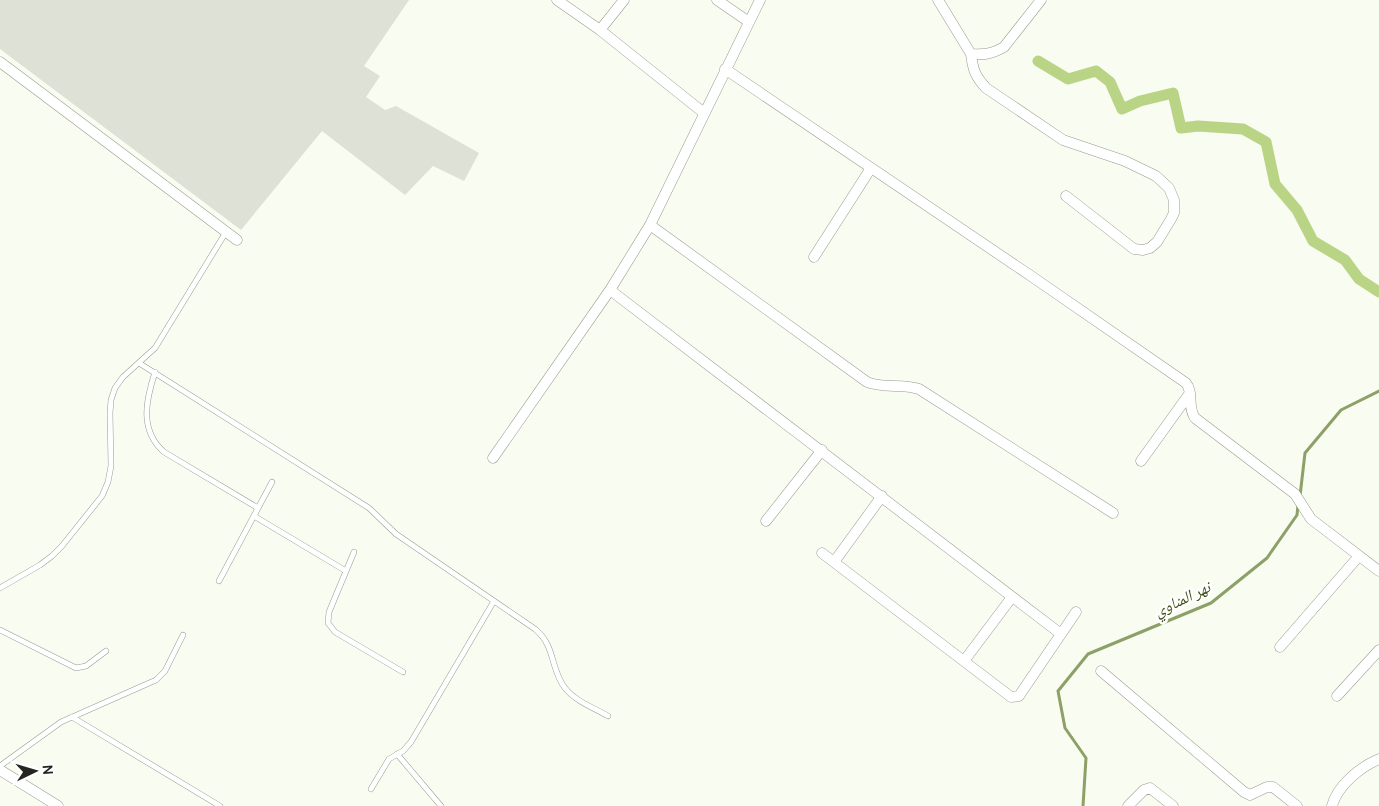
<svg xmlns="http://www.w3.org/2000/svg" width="1379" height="806" font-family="Cabin,'Noto Naskh Arabic',sans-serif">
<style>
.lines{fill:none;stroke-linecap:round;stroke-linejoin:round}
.stream{stroke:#8da068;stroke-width:3}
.canal{stroke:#bad486;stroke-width:11}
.building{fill:#dde1d6}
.service-casing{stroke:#979b91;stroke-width:6}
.minor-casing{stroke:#979b91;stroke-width:11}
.service{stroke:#fff;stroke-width:5}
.minor{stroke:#fff;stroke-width:10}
.labels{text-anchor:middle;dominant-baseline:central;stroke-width:5;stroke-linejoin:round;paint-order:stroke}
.water-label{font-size:16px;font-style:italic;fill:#405019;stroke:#fff}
</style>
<rect width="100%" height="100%" fill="#f8fcf1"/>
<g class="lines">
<path class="stream" d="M1300 496 1305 453 1341 410 1379 391
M1083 806 1086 758 1065 728 1058 691 1088 654 1211 603 1267 558 1297 515 1298 505"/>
<path class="canal" d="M1038 61 1068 79 1096 71 1110 82 1122 109 1140 101 1173 93 1181 128 1198 126 1243 129 1266 142 1275 184 1297 210 1313 241 1345 260 1359 279 1379 292"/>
</g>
<path class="building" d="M0 0H409L364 66 380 76 366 97 385 110 396 106 479 153 464 181 433 166 405 195 322 131 241 230 0 49Z"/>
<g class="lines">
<defs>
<path id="service" d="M139 363 369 508 396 534 535 629C556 646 550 669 565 688 575 701 594 708 608 716
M155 372C146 400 139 430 164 452L258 508
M254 516 346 571
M354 552 329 612 328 623 335 632 403 672
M219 581 272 482
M0 588 40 565 52 556 62 546 102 496 108 482 111 466 110 413 111 400 115 388 123 377 155 348 226 232
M0 630 76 668 86 666 106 651
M72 717 220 806
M397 754 441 806
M0 766 61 722 156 680 165 671 183 635
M371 789 389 759 403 751 411 742 494 601"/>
<path id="minor" d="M557 0 600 30 704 113
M717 0 749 22
M938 0 971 54C984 55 992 54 1004 47L1041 0
M600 30 624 0
M971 54C973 70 975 76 986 88L1063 140 1125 161 1156 176 1169 188 1174 200V213L1171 219 1157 242 1150 248 1143 250 1134 249 1066 196
M0 62 237 240
M725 69 1034 278 1186 383C1194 393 1187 407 1195 418L1295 494 1311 519 1379 571
M650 225 867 382C884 389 902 383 919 389L1113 513
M814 257 871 168
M610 290 1061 634
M493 458 610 290 650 225 760 0
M1141 461 1190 393
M766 521 822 450
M822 553 1011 697 1019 696 1021 693 1076 612
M834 562 882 496
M1280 647 1359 556
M964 661 1012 597
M1101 671 1244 792 1250 795 1267 787H1273L1297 806
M1337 696 1379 650
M0 770 58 806
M1128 806 1144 790 1150 788 1173 806
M1332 806C1337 786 1360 767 1379 759"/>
</defs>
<use href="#service" class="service-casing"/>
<use href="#minor" class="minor-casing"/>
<use href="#service" class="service"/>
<use href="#minor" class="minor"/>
</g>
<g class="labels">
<g class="water-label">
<text transform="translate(1182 599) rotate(-26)">نهر المناوي</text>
</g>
</g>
<g transform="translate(35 771) rotate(85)" stroke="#ffffff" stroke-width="4" paint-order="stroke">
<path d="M0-4L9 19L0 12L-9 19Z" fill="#242521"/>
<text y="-8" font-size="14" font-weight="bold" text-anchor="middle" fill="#242521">N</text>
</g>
</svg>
